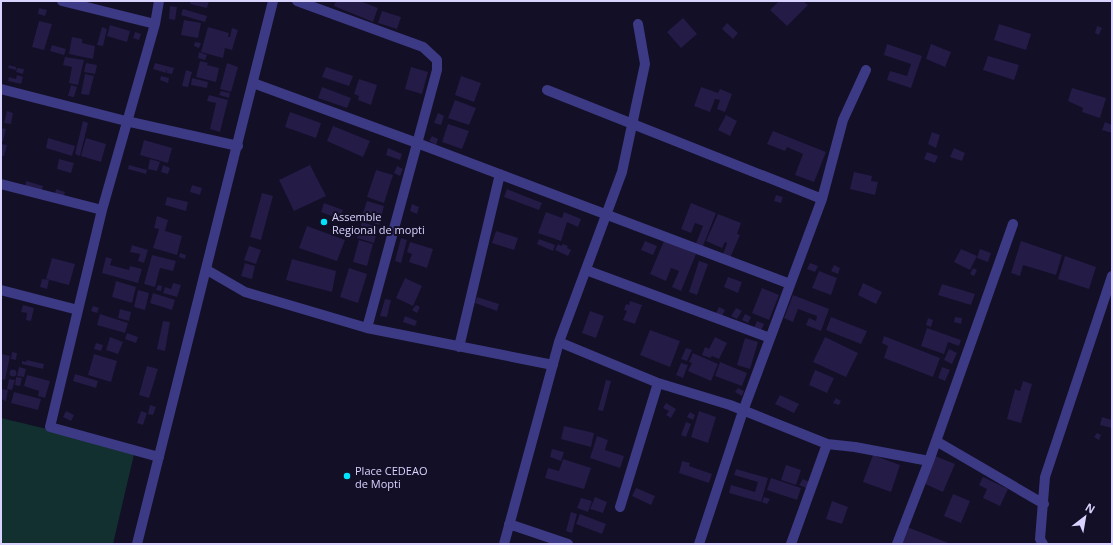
<svg xmlns="http://www.w3.org/2000/svg" width="1113" height="545" font-family="'Open Sans',sans-serif">
<style>
.green{fill:#12302f}
.building{fill:#241b47}
.lines{fill:none;stroke-linecap:round;stroke-linejoin:round}
.minor{stroke:#3d3a85;stroke-width:10}
.tertiary{stroke:#3d3a85;stroke-width:10}
.poi-dot{fill:#00e5ff;stroke:#130f26;stroke-width:1.5}
.labels{text-anchor:middle;dominant-baseline:central;stroke-width:4;stroke-linejoin:round;paint-order:stroke}
.poi-label{font-size:11px;fill:#d9d4ff;stroke:#130f26;text-anchor:start}
</style>
<rect width="100%" height="100%" fill="#130f26"/>
<path class="green" d="M1 418 135 450 113 544H1Z"/>
<path class="building" d="M191 1H209L207 8 190 4Z
M336 1H360L378 8 373 22 334 6Z
M779 1H803L808 5 787 26 770 10Z
M170 6 177 7 175 20 169 19Z
M39 8 47 10 45 16 38 14Z
M183 9 207 16 205 22 181 15Z
M382 11 401 17 397 29 378 23Z
M683 18 697 34 681 48 667 32Z
M184 20 201 23 198 38 181 35Z
M39 21 52 24 44 50 32 47Z
M727 23 738 33 733 39 722 29Z
M999 24 1031 34 1026 50 994 40Z
M110 25 130 31 127 42 107 36Z
M1097 26 1102 28 1099 35 1095 33Z
M102 27 107 29 103 46 97 45Z
M208 27 229 33 228 37H230L232 28 238 30 232 50 225 48 223 58 201 52Z
M135 32 141 34 139 40 133 38Z
M72 37 82 39V43L95 46 93 59 69 54Z
M195 42 201 43 199 48 194 46Z
M887 44 922 56 911 88 887 80 890 71 907 76 911 64 884 55Z
M931 44 951 52 945 67 926 59Z
M52 45 66 49 64 55 50 51Z
M199 52 207 55 205 60 198 58Z
M988 56 1019 65 1014 80 983 70Z
M65 57 84 60 78 85 69 83 72 67 63 65Z
M200 61 208 63 207 65 219 68 216 82 196 77Z
M86 63 97 65 95 74 84 72Z
M155 63 174 68 172 74 167 73V69L166 73 153 69Z
M227 63 238 67 231 92 220 89Z
M9 65 16 67V70L8 68Z
M326 67 353 76 349 86 322 77Z
M411 67 428 72 422 94 405 89Z
M17 68 24 69 23 74 16 72Z
M186 70 192 72 188 87 182 86Z
M85 74 94 76 89 95 81 94Z
M17 75 23 77 21 84 8 81 9 77 16 79Z
M161 76 169 78 168 83 160 80Z
M461 76 481 83 474 102 455 95Z
M192 78 208 82 207 88 191 85Z
M359 79 377 85 371 105 358 100 359 96 354 94Z
M71 85 77 87 74 97 68 96Z
M322 87 351 98 347 108 318 98Z
M701 87 718 93 720 89 732 94 725 112 717 109 720 100 715 99 710 112 694 106Z
M1072 88 1106 98 1100 118 1082 112 1083 108 1068 101Z
M221 91 230 93 229 98 219 95Z
M209 95 228 100 220 132 210 129 216 103 207 101Z
M455 100 476 108 469 125 448 118Z
M7 111 13 113 11 124 4 123Z
M290 112 321 123 316 138 285 127Z
M438 113 444 116 441 125 434 123Z
M726 115 737 121 730 136 718 130Z
M83 121 88 123 80 156 75 154Z
M1105 122 1112 125V133L1102 130Z
M448 124 469 131 462 149 442 142Z
M333 126 370 141 363 157 327 141Z
M1 128 6 129 3 141H1Z
M773 131 826 152 814 182 795 175 803 154 787 147 785 151 767 144Z
M932 132 940 135 936 148 928 144Z
M432 136 438 139 436 145 429 141Z
M48 138 75 146 72 156 46 148Z
M86 138 106 144 101 162 81 156Z
M144 140 172 148 168 163 140 155Z
M1 144 7 145 4 156H1Z
M388 148 402 154 400 160 386 155Z
M954 148 965 153 962 161 950 157Z
M927 152 938 156 935 163 924 159Z
M59 159 74 163 71 173 57 169Z
M150 159 160 162 157 171 148 169Z
M129 165 147 170 146 174 128 169Z
M163 165 170 168 168 174 161 172Z
M310 165 326 196 294 211 279 180Z
M397 166 403 169 400 176 394 173Z
M376 170 393 175 384 203 367 197Z
M854 172 872 176 871 181 878 182 875 195 850 189Z
M26 181 43 186 41 192 25 188Z
M192 185 202 188 200 195 190 192Z
M56 189 65 192 64 196 55 194Z
M507 189 542 203 539 210 504 197Z
M262 193 273 196 261 240 250 237Z
M776 195 783 197 781 203 774 201Z
M167 197 188 202 186 211 165 205Z
M367 201 384 206 379 225 361 219Z
M324 203 343 210 339 219 321 212Z
M691 203 716 213 703 246 696 243 703 226 695 223 691 233 681 229Z
M412 204 419 207 417 214 410 211Z
M546 212 562 218 564 212 581 219 578 227 567 222 561 241 538 233Z
M718 214 741 223 737 234 740 235 730 258 723 254 727 243 725 242 722 248 706 241Z
M157 216 168 220 165 231 182 236 177 255 153 248 159 229 154 228Z
M362 222 378 227 374 243 357 238Z
M307 226 345 240 337 261 299 248Z
M496 231 518 238 514 250 492 243Z
M401 238 407 240 401 263 395 261Z
M539 239 555 245 553 251 537 244Z
M359 240 373 244 367 266 353 262Z
M645 241 657 246 653 255 641 250Z
M664 241 696 254 681 291 672 287 679 271 671 268 666 281 650 274Z
M1021 241 1062 255 1056 275 1023 265 1020 276 1011 273Z
M410 242 433 249 427 268 409 262 412 254 407 252Z
M558 244 561 246 563 244 568 246 567 248 571 250 568 256 555 250Z
M132 245 148 250 144 263 138 261 140 254 130 252Z
M249 246 261 250 256 264 244 260Z
M961 249 977 256 970 270 954 262Z
M980 249 991 253 988 262 977 258Z
M180 253 186 255 185 259 179 257Z
M152 255 176 261 173 271 160 268 155 287 144 284Z
M1065 256 1096 267 1089 289 1058 279Z
M106 257 112 259 110 265 129 270 130 266 142 269 138 283 102 273Z
M52 258 75 264 69 285 46 279Z
M292 259 336 271 332 292 286 280Z
M699 261 708 264 697 295 689 292Z
M245 263 255 266 252 279 241 276Z
M810 263 818 266 815 272 807 269Z
M834 265 840 268 838 274 831 271Z
M349 268 367 274 358 303 340 297Z
M973 268 977 270 974 276 970 274Z
M819 271 837 278 831 295 812 288Z
M728 277 742 282 738 293 724 287Z
M405 278 422 286 413 306 396 298Z
M42 279 49 280 47 289 40 287Z
M116 281 136 287 132 303 112 297Z
M173 283 181 285 177 297 163 293 165 287 171 289Z
M863 283 882 292 876 304 858 295Z
M942 284 975 294 971 305 938 295Z
M158 285 162 286 161 291 156 290Z
M762 288 779 295 769 320 752 313Z
M138 290 149 293 145 310 134 307Z
M153 293 175 300 172 310 150 303Z
M793 295 829 309 821 331 806 325 809 318 816 321 817 316 798 309 793 322 784 318Z
M477 297 499 304 497 311 475 303Z
M385 299 391 300 387 317 380 316Z
M630 301 642 305 635 324 623 320 627 311 624 310 626 304 629 305Z
M23 305 34 308 31 321 26 320 27 313 21 312Z
M416 305 420 307 417 313 412 310Z
M93 306 99 308 97 313 91 311Z
M719 307 725 310 722 316 716 313Z
M736 308 742 311 737 319 731 316Z
M120 309 131 312 129 321 118 318Z
M590 311 604 316 596 338 582 333Z
M100 314 128 323 125 333 97 325Z
M745 314 751 317 748 323 742 320Z
M405 316 417 321 415 326 403 322Z
M831 317 867 331 861 344 826 330Z
M955 317 962 318 961 324 954 322Z
M928 318 933 320 931 327 926 325Z
M163 321 170 322 165 351 157 349Z
M757 321 764 324 761 331 754 328Z
M927 328 961 340 959 346 948 342 944 354 921 346Z
M650 330 680 341 670 367 640 355Z
M127 333 138 337 136 343 125 339Z
M884 336 940 358 933 377 884 358 888 346 882 343Z
M110 337 123 342 118 354 106 350Z
M715 337 727 343 719 359 712 356 710 358 702 355 705 347 709 349Z
M825 337 858 353 846 377 813 362Z
M745 338 758 342 750 369 737 365Z
M96 343 103 345 101 351 94 349Z
M686 348 692 350 687 361 681 359Z
M949 349 957 353 952 364 944 360Z
M12 352 17 353 16 360 11 359Z
M693 353 718 364 711 381 688 371 692 363 689 362Z
M1 354 10 356 5 380 1 379Z
M94 354 117 361 111 382 88 375Z
M27 360 44 364 43 369 22 364V361L26 362Z
M720 362 747 373 742 386 715 376Z
M681 363 688 365 683 378 676 375Z
M147 366 158 369 149 398 139 395Z
M19 367 26 369 24 377 17 376Z
M942 367 950 370 945 381 938 378Z
M9.5 373a3.5 3.5 0 1 1 7 0a3.5 3.5 0 1 1-7 0Z
M815 370 834 378 827 393 809 385Z
M75 374 98 381 96 388 73 381Z
M27 375 50 381 45 398 38 396 39 391 24 386Z
M16 377 22 378 20 386 15 385Z
M9 379 15 380 12 390 7 389Z
M606 380 611 381 603 411 598 410Z
M1023 381 1032 384 1021 423 1007 419 1015 389 1020 391Z
M738 388 744 391 742 396 735 392Z
M1 389 8 390 6 401 1 399Z
M14 392 41 399 38 410 11 403Z
M780 395 799 404 794 413 775 404Z
M836 398 841 401 839 405 833 403Z
M666 403 676 409 671 418 666 415 669 411 663 408Z
M150 405 156 407 153 415 148 414Z
M66 411 74 415 71 421 63 417Z
M141 411 147 413 143 425 137 423Z
M699 411 716 417 708 443 691 437Z
M690 412 695 415 693 420 687 417Z
M1102 417 1112 420V428L1100 425Z
M686 422 691 424 686 437 681 435Z
M564 426 594 433 591 447 561 439Z
M1097 433 1101 435 1099 440 1094 437Z
M597 436 608 440 605 450 624 456 620 468 590 458Z
M552 449 564 452 561 461 550 457Z
M873 455 900 465 891 492 863 482Z
M935 456 955 464 943 492 923 483Z
M563 459 591 468 584 489 545 478 548 468 559 471Z
M682 461 690 463 689 466 712 474 709 483 679 473Z
M786 465 801 470 796 485 781 480Z
M736 469 768 478 761 502 729 493 731 485 755 492 758 482 734 475Z
M983 477 1008 489 1000 506 983 498 987 489 979 485Z
M771 478 801 488 797 500 767 490Z
M803 479 809 482 806 488 799 485Z
M636 488 655 496 651 505 632 496Z
M953 494 970 501 961 523 944 516Z
M595 497 607 502 603 513 590 509Z
M764 497 770 499 767 504 762 502Z
M581 498 592 501 588 512 577 508Z
M832 501 848 507 842 524 826 519Z
M571 512 577 514 572 533 566 531Z
M580 514 606 524 602 534 576 524Z
M907 527 951 544H901Z"/>
<g class="lines">
<path class="minor" d="M62 1 155 24
M297 1 423 47 437 60V70L367 328
M253 83 417 143 790 284
M1 89 126 121 238 146
M547 90 822 199
M1 184 102 210
M207 270 245 292 367 328 553 365
M586 270 770 338
M1 290 78 310
M559 342 658 383 730 405 827 444 855 447 929 461
M459 347 500 174
M936 441 1044 504
M159 457 50 427 102 210 155 24 159 1
M620 507 658 383
M509 524 568 544
M504 544 559 342 622 172 645 64 638 24
M699 544 743 411 822 199 843 120 866 70
M791 544 827 444
M897 544 929 461 1013 224
M1043 544 1040 539 1045 477 1112 276"/>
<path class="tertiary" d="M137 544 273 1"/>
</g>
<g class="poi-dot">
<circle cx="324" cy="222" r="4"/>
<circle cx="347" cy="476" r="4"/>
</g>
<g class="labels">
<g class="poi-label">
<text x="332" y="216">Assemble<tspan x="332" dy="13">Regional de mopti</tspan></text>
<text x="355" y="470">Place CEDEAO<tspan x="355" dy="13">de Mopti</tspan></text>
</g>
</g>
<rect width="1113" height="545" fill="none" stroke="#d9d4ff" stroke-width="4"/>
<g transform="translate(1085 517) rotate(31)" stroke="#130f26" stroke-width="3" paint-order="stroke">
<path d="M0-3L7 15L0 10L-7 15Z" fill="#d9d4ff"/>
<text y="-6" font-size="11" font-weight="bold" text-anchor="middle" fill="#d9d4ff">N</text>
</g>
</svg>
